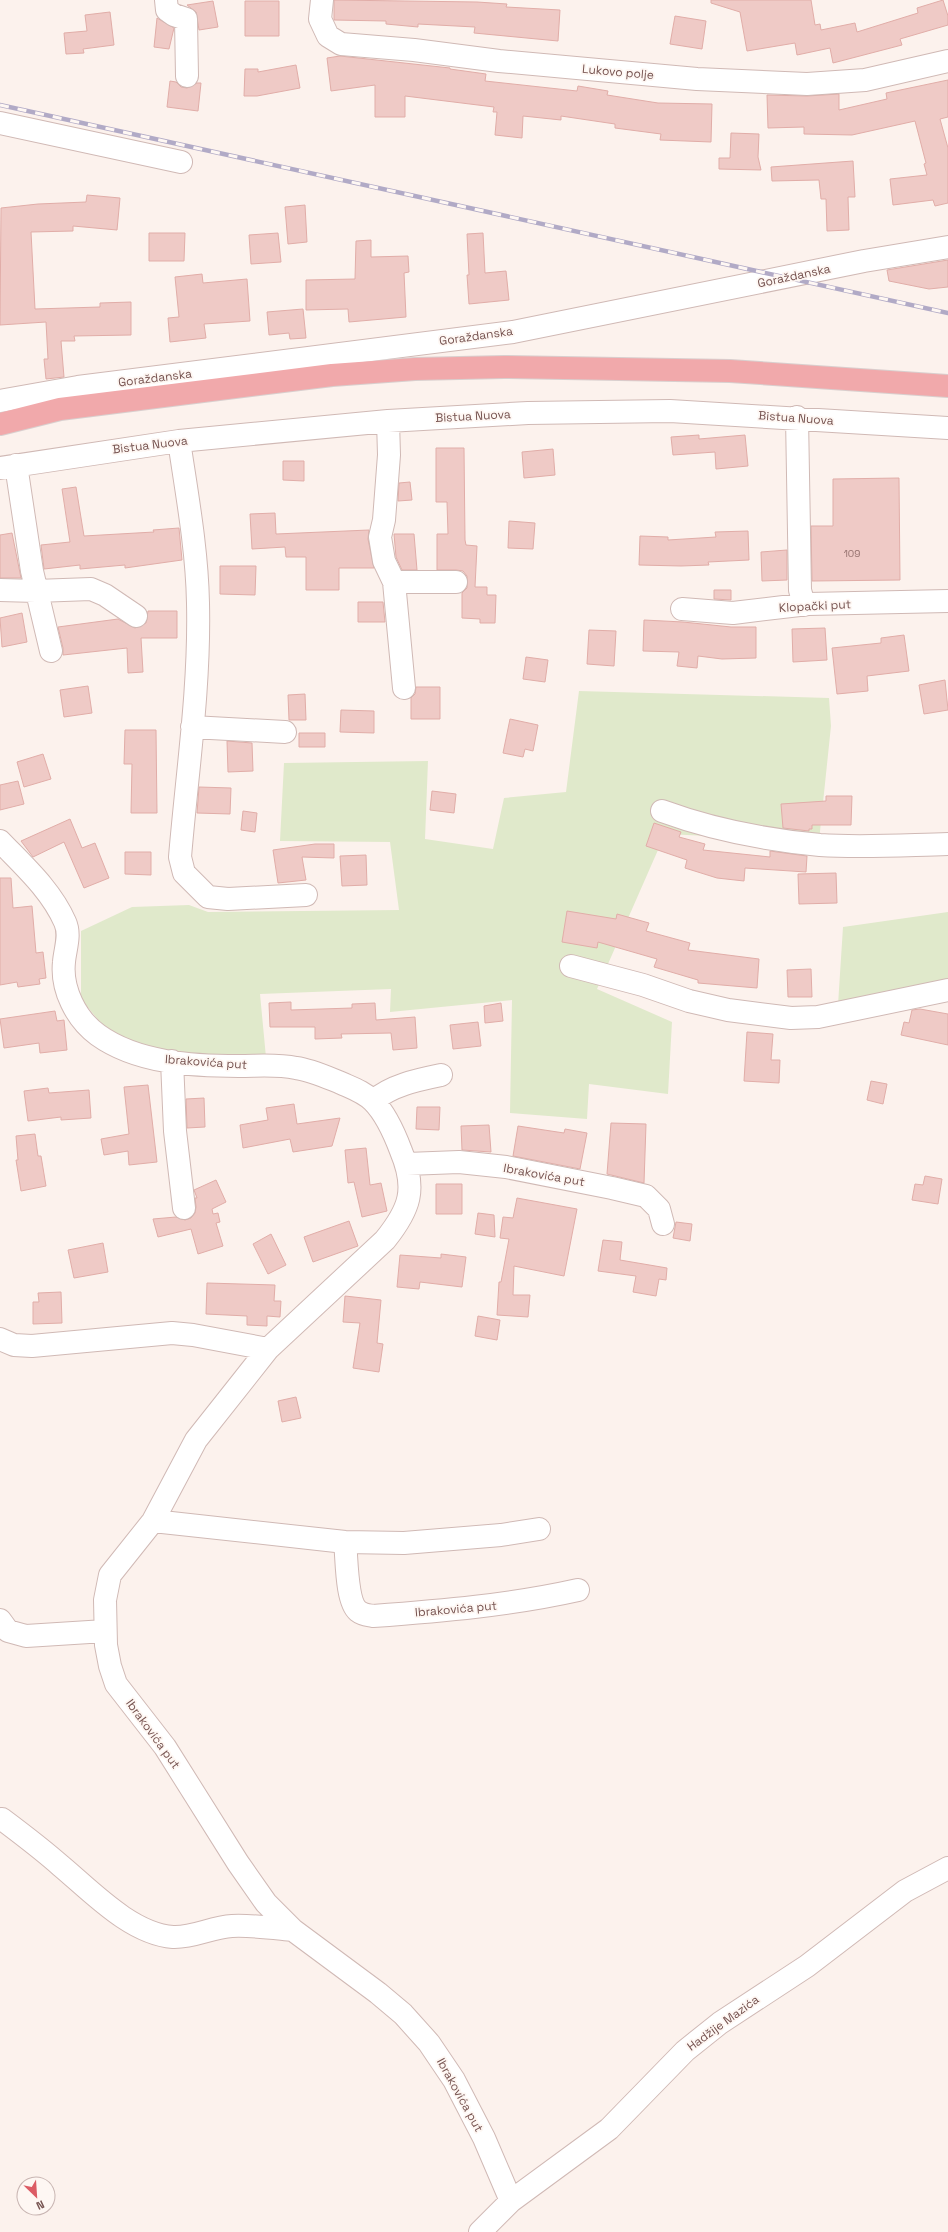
<svg xmlns="http://www.w3.org/2000/svg" width="948" height="2232" font-family="'Space Grotesk',sans-serif">
<style>
.green{fill:#e0e9cb}
.building{fill:#efcac6;stroke:#e1ada8}
.lines{fill:none;stroke-linecap:round;stroke-linejoin:round}
.minor-casing{stroke:#d0b9b5;stroke-width:24}
.highway-casing{stroke:#d9cfce;stroke-width:24}
.minor{stroke:#fff;stroke-width:22}
.highway{stroke:#f1a9ab;stroke-width:22}
.rail-casing{stroke:#b1aac6;stroke-width:4.5}
.rail{stroke:#fef7f3;stroke-width:3;stroke-dasharray:9;stroke-linecap:butt}
.labels{text-anchor:middle;dominant-baseline:central;stroke-width:3.5;stroke-linejoin:round;paint-order:stroke}
.number-label{font-size:10px;fill:#94716e}
.street-label{font-size:12px;fill:#765350;stroke:#fef7f3}
</style>
<rect width="100%" height="100%" fill="#fcf2ed"/>
<path class="green" d="M579 691 829 698 831 726 819 841 665 834 597 989 672 1022 668 1094 589 1084 587 1119 510 1113 512 1000 390 1012 391 989 260 994 267 1068 217 1063 113 1038 81 999V931L132 907 189 905 208 912 399 910 390 842 280 841 284 763 428 761 425 839 493 849 504 798 566 792Z
M948 912V987L838 1005 843 927Z"/>
<path class="building" d="M334 0 477 2 507 4 506 7 560 10 558 41 474 33 475 27 418 24V27L386 24V21L334 20Z
M711 0H811L815 25 820 24 821 30 855 23 857 32 918 13 917 8 943 0 948 16V25L900 39 902 45 833 63 830 48 797 55 795 43 747 51 740 12 711 3Z
M213 1 218 27 199 30 196 12 187 5Z
M245 1H279V36H245Z
M110 12 114 45 83 49 84 53 66 54 64 33 87 31 85 15Z
M675 16 706 21 702 49 670 44Z
M157 18 174 28 169 49 154 47Z
M340 56 450 68V69L486 74 485 81 577 91 578 86 608 91 607 95 658 103 712 104 711 142 660 140 661 134 615 128V124L561 116V120L523 116 522 138 495 135 497 112H493L494 107 405 96V117H375V85L331 91 327 58Z
M296 65 300 88 257 96H244L245 69H258V72Z
M948 80V117L940 119 948 148V203L935 206 933 200 893 205 890 179 927 175 924 164 926 163 915 121 852 135 804 134V127L768 128 767 95 807 96 839 94V110L887 99 886 93Z
M170 81 176 82 181 87 187 88 197 83H201L198 111 167 107Z
M731 133 759 134 758 157 761 170 719 169V158H730Z
M853 161 855 197H848L849 230 827 231 826 199H821L819 180 772 181 771 167Z
M87 195 120 198 117 230 73 226V231L31 232 35 309 100 307V303L131 302V335L74 336 75 341H61L64 377 46 379 44 359H48L46 322 0 325 1 208 38 204 86 202Z
M305 205 307 242 288 244 285 207Z
M149 233H185L184 261H149Z
M278 233 281 262 251 264 249 235Z
M483 233 485 273 506 271 509 300 469 304 467 275H469L467 234Z
M371 240V257L408 256 409 272 404 273 406 317 349 322 348 309 306 310V280L355 279 356 241Z
M948 260V287L929 289 889 281 887 270Z
M202 274 203 283 247 279 250 321 204 324 206 338 170 342 168 318 179 317 175 277Z
M303 309 306 338 290 339 289 333 269 335 267 312Z
M699 435V439L745 435 748 466 716 469 715 452 673 455 671 437Z
M436 448H464L465 540 466 545 477 546 475 587H487V595H496L495 623H480V619L462 618V593L467 588V576L463 571 456 570H437V534H448L447 502H436Z
M553 449 555 475 524 478 522 452Z
M283 461H304V481L283 480Z
M899 478 900 580 812 581 811 526H833V479Z
M410 482 412 500 398 501 399 483Z
M76 487 84 536 154 532 153 530 179 528 182 560 125 568V565L80 569V565L44 569 41 545 70 542 62 489Z
M275 513 276 534 369 530 368 539 374 568H339V590H306V557H286L285 547 252 549 250 514Z
M509 521 535 523 533 549 508 548Z
M748 531 749 560 708 562 709 565 681 566 639 565 640 536 668 537V540L716 537 715 532Z
M12 533 21 578H0V535Z
M394 534H414L417 570H402L396 557Z
M787 550V580L762 581 761 552Z
M220 566H256L255 595 220 594Z
M714 590H731V600L714 599Z
M358 602H383L385 622H358Z
M148 611H177V638H141L143 672 128 673 127 648 63 655V648L58 627 118 619 135 628 146 623Z
M22 613 27 642 2 647 0 618Z
M644 620 683 622 731 627H756V658L722 659 698 656 697 668 677 666 679 652 643 651Z
M825 628 827 660 793 662 792 629Z
M589 630 616 631 614 666 587 664Z
M904 635 909 671 867 676 868 691 837 694 832 648 881 643V638Z
M526 657 548 660 545 682 523 679Z
M945 680 948 710 924 714 919 685Z
M88 686 92 713 64 717 60 690Z
M416 687H440V719H411V698L415 694Z
M305 694 306 720H289L288 695Z
M341 710 374 711V733L340 732Z
M510 719 538 725 533 751 525 749 523 757 503 753Z
M125 730H156L157 813H131L132 764H124Z
M299 733H325V747H299Z
M227 741 252 743 253 771 228 772Z
M43 754 51 779 24 787 17 762Z
M18 781 24 804 0 810V785Z
M199 787 231 788 230 814 197 813Z
M432 791 456 794 454 813 430 810Z
M826 796H852L851 825H812V829H809V831L783 828 781 804 826 801Z
M243 811 257 813 255 832 241 830Z
M70 819 82 848 95 843 109 878 84 888 64 842 33 857 21 841Z
M654 823 681 832 679 837 705 844 703 850 770 857V851L807 856 806 872 745 868 744 881 717 878 685 868 687 860 646 846Z
M315 844H334V858L302 857 306 880 278 883 273 850Z
M125 852H151V875L125 874Z
M366 855 367 885 342 886 340 856Z
M836 873 837 903 799 904 798 874Z
M0 878H11L13 908 32 906 36 953 43 952 46 978 39 979 40 984 18 987 17 982 0 985Z
M567 911 616 919 617 914 649 923 646 931 690 943 688 950 759 959 757 988 698 983V980L654 967 657 959 598 942 597 948 562 942Z
M811 969 812 997H788L787 970Z
M291 1002V1010L352 1008V1004L375 1003 376 1020 415 1017 417 1048 393 1050 391 1033 341 1034 342 1038 315 1039V1027H270L269 1003Z
M501 1003 503 1021 485 1023 484 1006Z
M920 1009 948 1014V1045L901 1035 904 1022 909 1023 912 1010Z
M55 1011 57 1021 64 1020 67 1050 40 1053 39 1043 4 1048 0 1019Z
M478 1022 481 1046 453 1049 450 1025Z
M747 1032 773 1034 771 1060H780L779 1083 744 1081Z
M871 1081 887 1084 883 1104 867 1100Z
M148 1085 157 1162 129 1165 128 1151 104 1155 101 1139 129 1134 124 1087Z
M48 1088 49 1093 89 1090 91 1118 61 1120V1117L28 1121 24 1091Z
M204 1098 205 1127 187 1128 186 1099Z
M294 1104 297 1124 340 1118 332 1146 293 1152 290 1139 243 1148 240 1125 268 1120 266 1108Z
M417 1107H440L439 1130 416 1129Z
M611 1123 646 1124 644 1183 607 1174Z
M489 1125 491 1152 462 1150 461 1126Z
M518 1126 564 1133 565 1129 587 1133 580 1169 513 1156Z
M35 1134 38 1156H41L46 1186 21 1191 16 1160H18L16 1136Z
M366 1148 370 1185 381 1183 387 1211 362 1217 354 1182 348 1183 345 1150Z
M925 1176 942 1179 938 1204 912 1200 915 1184 923 1185Z
M216 1180 226 1202 212 1209 213 1214 218 1213 220 1222 216 1223 223 1246 198 1254 191 1229 158 1237 153 1219 176 1217 185 1220 191 1218 195 1213 196 1207 195 1198H197L194 1190Z
M436 1184H462V1214H436Z
M517 1198 577 1209 564 1276 514 1266 513 1295H530L528 1317 497 1315 499 1282H501L509 1239 500 1238 503 1217 513 1218Z
M478 1213 494 1215 495 1237 475 1234Z
M349 1221 358 1246 313 1262 304 1237Z
M676 1222 692 1224 690 1241 673 1238Z
M271 1234 286 1265 268 1274 253 1244Z
M603 1240 622 1242 620 1260 667 1268 666 1280 659 1279 656 1296 633 1292 636 1276 598 1271Z
M103 1243 108 1272 74 1278 68 1250Z
M441 1254 466 1257 462 1287 420 1282 419 1289 397 1287 400 1255 441 1258Z
M207 1283 275 1285 274 1301H281L280 1317 267 1316V1326L247 1325V1316L206 1314Z
M61 1292 62 1323 33 1324V1302H39L38 1293Z
M345 1296 381 1300 377 1343 383 1344 379 1372 353 1368 360 1323 343 1322Z
M478 1316 500 1320 497 1340 475 1336Z
M296 1397 301 1418 282 1422 278 1401Z"/>
<g class="lines">
<defs>
<path id="minor" d="M166 0 167 10 174 15 186 19 187 76
M322 0 320 19 328 36 341 44 414 50 499 61 697 79 807 84 865 80 948 61
M0 123 181 162
M0 401 78 387 513 332 864 261 948 247
M797 417 800 590 804 605
M388 421 389 455 384 520 380 537 384 561 394 582 404 688
M179 441C187 495 197 549 198 603 200 688 187 773 180 857L184 873 208 897 228 899 306 895
M16 465 32 571 51 651
M0 468 179 441 388 421 528 413 670 411 948 428
M394 582H456
M0 590 36 591 91 589 105 595 136 616
M682 609 733 613 808 604 948 601
M192 727 285 732
M662 811C711 829 767 840 820 845 862 848 905 845 948 844
M0 841C24 866 51 890 65 922 71 935 65 949 64 962 61 989 76 1019 98 1035 137 1063 193 1066 239 1066 258 1066 277 1064 296 1068 311 1070 326 1077 341 1083 352 1088 364 1092 373 1101 385 1113 395 1135 401 1151 417 1189 410 1209 385 1240L268 1349 196 1440 153 1521 110 1575 105 1600 106 1645 110 1666 116 1684 165 1747 238 1863 266 1903 293 1930 378 1993 403 2014 429 2043 454 2080 484 2138 511 2201
M571 966 643 985 689 1001 728 1010 791 1018 818 1017 948 990
M172 1061 175 1131 184 1208
M373 1101C392 1085 417 1080 441 1075
M407 1164 459 1162 506 1167 612 1188 646 1196 659 1209 663 1224
M0 1339 14 1345 32 1346 172 1333 193 1335 268 1349
M153 1521 345 1542 404 1543 501 1535 539 1529
M345 1542C347 1558 346 1601 358 1611 363 1615 368 1615 373 1616 442 1611 511 1605 578 1590
M0 1620 8 1631 26 1636 105 1631
M2 1819C22 1834 42 1849 61 1866 91 1891 131 1934 173 1937 193 1938 212 1927 232 1926 252 1925 273 1928 293 1930
M480 2232 511 2201 609 2129 685 2051 720 2023 807 1966 905 1891 948 1868"/>
<path id="highway" d="M0 424 60 409 332 375 415 369 504 367 730 371 948 386"/>
</defs>
<use href="#minor" class="minor-casing"/>
<use href="#highway" class="highway-casing"/>
<use href="#minor" class="minor"/>
<use href="#highway" class="highway"/>
<defs>
<path id="rail" d="M0 105 948 313"/>
</defs>
<use href="#rail" class="rail-casing"/>
<use href="#rail" class="rail"/>
</g>
<g class="labels">
<g class="number-label">
<text x="852" y="553">109</text>
</g>
<g class="street-label">
<text transform="translate(618 72) rotate(5)">Lukovo polje</text>
<text transform="translate(794 276) rotate(-12)">Goraždanska</text>
<text transform="translate(476 336) rotate(-8)">Goraždanska</text>
<text transform="translate(155 378) rotate(-7)">Goraždanska</text>
<text transform="translate(473 416) rotate(-3)">Bistua Nuova</text>
<text transform="translate(796 418) rotate(4)">Bistua Nuova</text>
<text transform="translate(150 445) rotate(-7)">Bistua Nuova</text>
<text transform="translate(815 606) rotate(-3)">Klopački put</text>
<text transform="translate(206 1062) rotate(4)">Ibrakovića put</text>
<text transform="translate(544 1175) rotate(10)">Ibrakovića put</text>
<text transform="translate(456 1609) rotate(-5)">Ibrakovića put</text>
<text transform="translate(153 1734) rotate(54)">Ibrakovića put</text>
<text transform="translate(723 2023) rotate(-36)">Hadžije Mazića</text>
<text transform="translate(460 2095) rotate(61)">Ibrakovića put</text>
</g>
</g>
<g transform="translate(36 2196) rotate(155)"><circle r="19" fill="#fef7f3" stroke="#c8b5b2"/>
<path d="M0-3L7 15L0 10L-7 15Z" fill="#dc5c65"/>
<text y="-6" font-size="11" font-weight="bold" text-anchor="middle" fill="#765350">N</text>
</g>
</svg>
